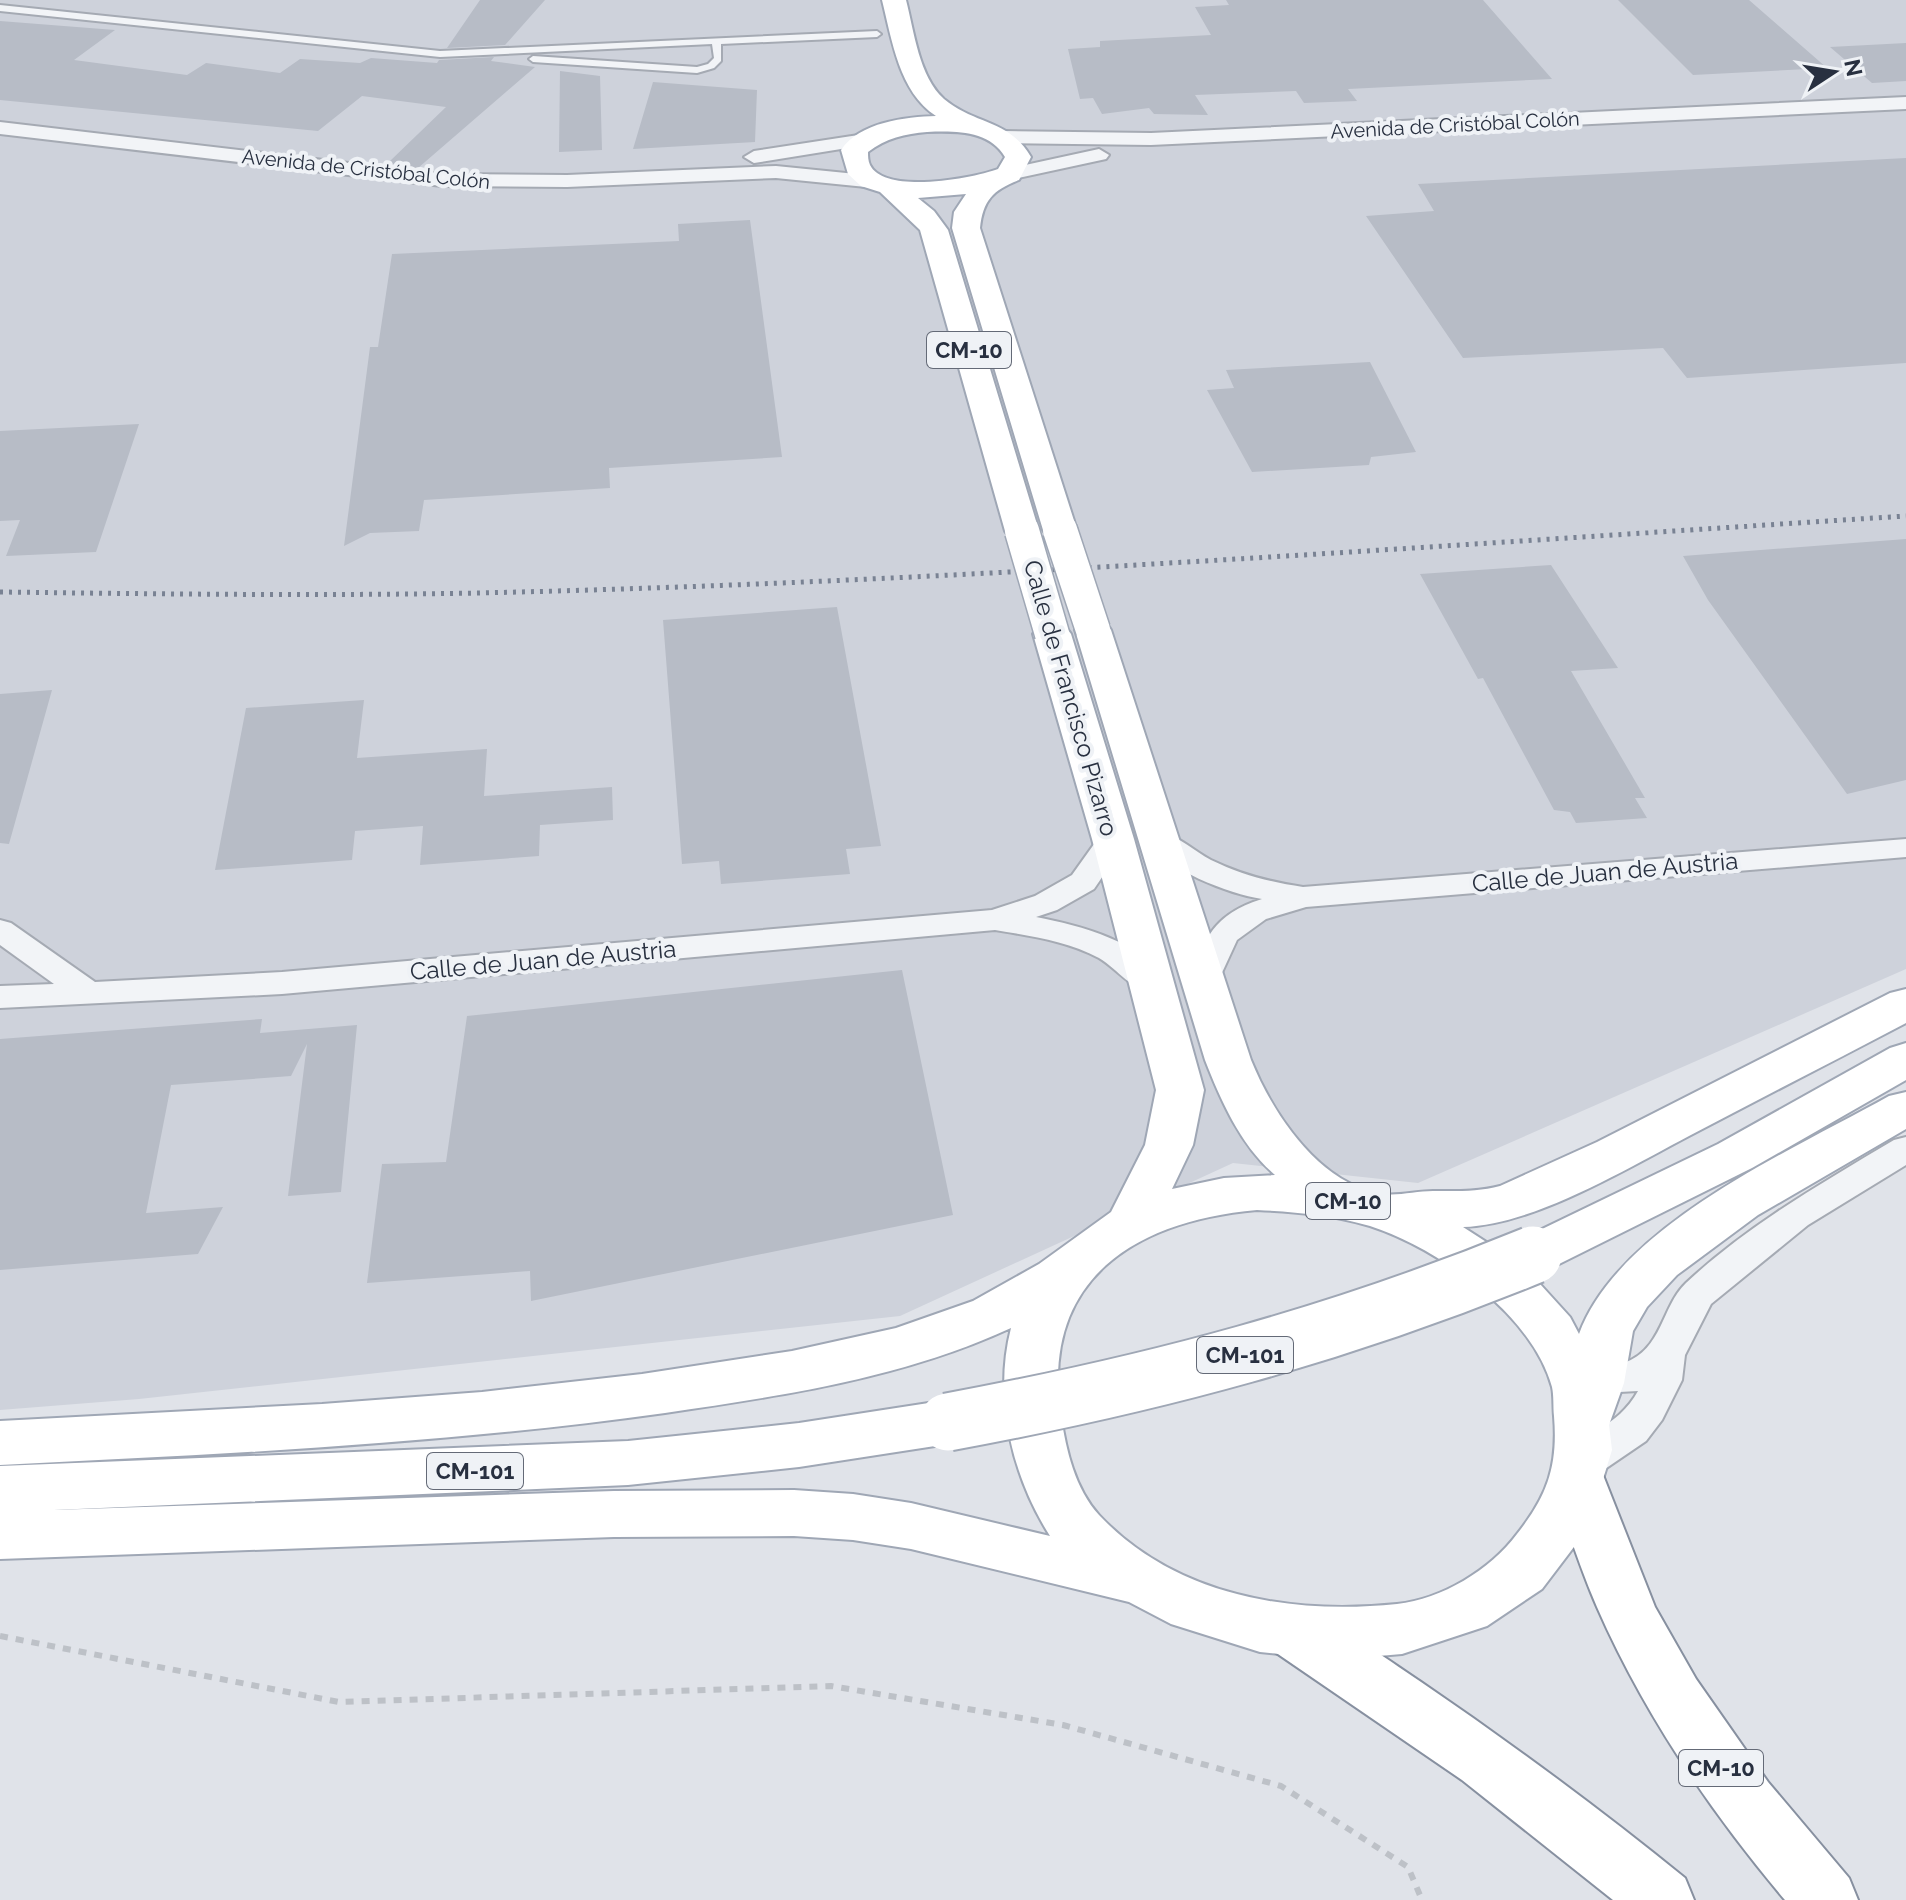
<svg xmlns="http://www.w3.org/2000/svg" width="1906" height="1900" font-family="Raleway,sans-serif">
<style>
.built{fill:#ced2db}
.building{fill:#b7bcc6}
.lines{fill:none;stroke-linecap:round;stroke-linejoin:round}
.lane-casing{stroke:#a5aab3;stroke-width:4}
.street-casing{stroke:#a5aab3;stroke-width:4}
.primary-casing{stroke:#9fa7b5;stroke-width:4}
.highway-casing{stroke:#8790a0;stroke-width:4}
.path{stroke:#bdc1c7;stroke-width:6;stroke-dasharray:8 8;stroke-linecap:butt}
.lane{fill:#f2f4f7;fill-rule:evenodd}
.street{fill:#f2f4f7;fill-rule:evenodd}
.primary{fill:#fff;fill-rule:evenodd}
.highway{fill:#fff;fill-rule:evenodd}
.rail{stroke:#798293;stroke-width:5;stroke-dasharray:3 6;stroke-linecap:butt}
.primary-bridge-far1-casing{stroke:#9fa7b5;stroke-width:37;stroke-linecap:butt}
.primary-bridge-casing{stroke:#9fa7b5;stroke-width:61;stroke-linecap:butt}
.primary-bridge-far1{stroke:#fff;stroke-width:34}
.primary-bridge{stroke:#fff;stroke-width:57}
.labels{text-anchor:middle;dominant-baseline:central;stroke-width:8;stroke-linejoin:round;paint-order:stroke}
.far-street-label{font-size:20px;fill:#283040;stroke:#eff2f6}
.shield{fill:#eff2f6;stroke:#646a77;stroke-width:2}
.shield-label{font-size:22px;font-weight:bold;fill:#283040}
.street-label{font-size:24px;fill:#283040;stroke:#eff2f6}
</style>
<rect width="100%" height="100%" fill="#e0e3e9"/>
<path class="built" d="M0 0H1906V969L1418 1183 1233 1163 900 1316 139 1399 0 1410Z"/>
<path class="building" d="M480 0H545L505 45 447 48Z
M1226 0H1483L1552 79 1348 89 1357 101 1304 103 1296 91 1195 95 1208 115 1154 114 1149 108 1102 114 1093 98 1080 99 1068 49 1100 47V41L1211 35 1195 7 1229 5Z
M1618 0H1749L1827 68 1693 75Z
M0 21 115 30 74 60 187 75 206 63 280 73 300 59 360 63 371 58 437 63 439 60 494 57 491 61 535 67 418 168 394 165 390 161 446 107 362 96 318 131 0 100Z
M1906 43V81L1872 83 1830 47Z
M560 71 600 76 602 150 559 152Z
M653 82 757 90 755 142 633 149Z
M1906 158V363L1687 378 1663 348 1463 358 1366 216 1434 211 1418 184Z
M750 220 782 457 609 468 610 488 424 500 419 531 370 533 344 546 370 347H378L392 254 679 241 678 224Z
M1370 362 1416 452 1371 457 1369 465 1252 472 1207 390 1234 388 1226 370Z
M139 424 96 552 6 556 20 520 0 521V431Z
M1906 539V780L1847 794 1708 600 1683 556Z
M1551 565 1618 668 1571 671 1645 798H1635L1647 818 1576 823 1570 812 1554 810 1483 678 1478 679 1420 574Z
M837 607 881 846 846 849 850 874 721 884 719 861 682 864 663 620Z
M52 690 9 844 0 843V694Z
M364 700 357 758 487 749 484 796 612 787 613 820 540 825 539 856 420 865 423 826 355 831 352 860 215 870 246 708Z
M902 970 953 1215 531 1301 530 1271 367 1283 382 1164 446 1162 467 1016Z
M262 1019 260 1033 357 1025 341 1192 288 1196 307 1044 291 1076 171 1085 146 1213 223 1207 198 1254 0 1270V1039Z"/>
<g class="lines">
<defs>
<path id="lane" d="M0 5 440 51 877 31 881 34 877 37 721 44V61L714 68 697 73 533 62 529 59 533 56 697 67 708 64 714 58 712 44 440 57 0 11Z"/>
<path id="street" d="M1906 97V109L1151 145 1004 143 995 137 1004 131 1151 133Z
M0 122 442 174 567 175 776 166 876 176 886 182 876 188 776 178 567 187 442 186 0 134Z
M865 134 872 136 875 140 872 144 754 163 744 157 754 151Z
M1099 149 1109 155 1106 159 1009 180 999 174 1002 170Z
M1113 830 1124 833 1128 839 1094 889 1057 910 1036 917C1082 926 1141 941 1168 983L1164 991C1136 998 1121 971 1099 958 1067 941 1031 936 995 930L282 994 0 1008V986L54 984 0 945V920L11 923 95 982 282 972 992 910 1035 896 1072 875 1102 833Z
M1161 832C1180 837 1194 851 1211 860 1242 875 1270 882 1303 887L1906 839V857L1306 907 1266 919 1237 940 1214 990 1203 993 1192 990 1187 982C1206 938 1212 915 1262 899 1229 894 1165 869 1146 841L1150 835Z
M1906 1137V1165L1808 1225 1711 1304 1685 1355 1682 1380 1662 1420 1646 1441 1599 1473 1585 1478 1571 1473 1565 1462C1580 1433 1618 1428 1638 1391L1583 1394 1569 1390 1564 1379 1569 1368C1587 1363 1607 1368 1624 1363 1663 1349 1661 1307 1686 1283 1748 1225 1822 1183 1894 1140Z"/>
<path id="primary" d="M882 0H906C914 31 919 77 944 99 975 125 1009 119 1031 157L1019 180C993 190 983 200 980 228L1077 530 1072 537 1060 540 1048 537 1043 530 952 228 954 212 966 194 918 198 934 211 948 230 1039 531 1034 538 1022 541 1010 538 1005 531 920 230 880 192 861 186 848 174 841 150C860 122 905 117 936 116 899 92 892 40 882 0ZM927 132C955 131 989 130 1005 157L998 169C974 178 885 195 870 165 868 161 868 156 868 152 886 138 905 134 927 132Z
M1093 619 1106 622 1111 630 1251 1060C1273 1114 1320 1186 1384 1194 1398 1196 1417 1191 1433 1191 1455 1191 1478 1192 1500 1186L1597 1142 1890 993 1906 989V1023C1834 1061 1761 1098 1689 1136 1626 1169 1534 1225 1463 1227L1508 1256 1515 1242 1718 1144 1890 1048 1906 1043V1080L1752 1168 1551 1268 1530 1273 1570 1317 1579 1334C1619 1225 1793 1150 1889 1096L1906 1092V1129L1758 1215 1677 1275 1647 1307 1633 1331 1624 1383 1609 1425 1612 1450 1591 1518 1583 1535 1542 1589 1487 1626 1402 1654 1332 1660 1260 1652 1171 1624 1129 1602 911 1549 853 1540 794 1536 614 1537 0 1559V1466L628 1441 799 1423 948 1400 967 1407 975 1422 967 1437 948 1444 799 1467 628 1485 54 1510 614 1491 794 1490 853 1494 911 1503 1050 1536C1012 1476 993 1398 1011 1328 903 1378 782 1396 665 1413 444 1444 222 1454 0 1465V1421L322 1404 482 1392 642 1374 792 1351 896 1328 973 1301 1039 1264 1111 1212 1145 1145 1156 1090 1092 839 1033 634 1039 626 1052 623 1065 626 1071 634 1134 839 1204 1090 1193 1145 1172 1189 1224 1178 1275 1175C1241 1146 1221 1101 1205 1060L1075 630 1080 622ZM1257 1210C1296 1212 1332 1215 1370 1226 1438 1248 1532 1314 1552 1387 1554 1396 1553 1407 1554 1416 1558 1465 1548 1495 1517 1534 1490 1570 1442 1599 1397 1604 1291 1615 1175 1596 1099 1515 1075 1489 1066 1450 1061 1416 1040 1280 1134 1221 1257 1210Z"/>
<path id="highway" d="M1579 1458 1599 1465 1655 1607 1696 1679 1768 1782 1849 1878 1858 1900H1785C1710 1811 1644 1714 1597 1607 1579 1566 1566 1523 1551 1481L1559 1465Z
M1296 1608C1341 1625 1382 1656 1421 1682 1512 1744 1600 1809 1685 1878L1694 1900H1613L1462 1780 1275 1652 1266 1634 1275 1616Z"/>
</defs>
<use href="#lane" class="lane-casing"/>
<use href="#street" class="street-casing"/>
<use href="#primary" class="primary-casing"/>
<use href="#highway" class="highway-casing"/>
<path class="path" d="M0 1636 339 1702 831 1686 1063 1725 1281 1786 1408 1867 1422 1900"/>
<use href="#lane" class="lane"/>
<use href="#street" class="street"/>
<use href="#primary" class="primary"/>
<use href="#highway" class="highway"/>
<path class="rail" d="M0 592C160 594 320 596 479 593 956 582 1431 546 1906 516"/>
<defs>
<path id="primary-bridge-far1" d="M1060 530 1093 630
M1022 531 1052 634"/>
<path id="primary-bridge" d="M948 1422C1154 1384 1338 1335 1533 1255"/>
</defs>
<use href="#primary-bridge-far1" class="primary-bridge-far1-casing"/>
<use href="#primary-bridge" class="primary-bridge-casing"/>
<use href="#primary-bridge-far1" class="primary-bridge-far1"/>
<use href="#primary-bridge" class="primary-bridge"/>
</g>
<g class="labels">
<g class="far-street-label">
<text transform="translate(1455 125) rotate(-3)">Avenida de Cristóbal Colón</text>
<text transform="translate(366 169) rotate(6)">Avenida de Cristóbal Colón</text>
</g>
<g class="shield">
<rect x="927" y="332" width="84" height="36" rx="6"/>
<rect x="1306" y="1183" width="84" height="36" rx="6"/>
<rect x="1197" y="1337" width="96" height="36" rx="6"/>
<rect x="427" y="1453" width="96" height="36" rx="6"/>
<rect x="1679" y="1750" width="84" height="36" rx="6"/>
</g>
<g class="shield-label">
<text x="969" y="350">CM-10</text>
<text x="1348" y="1201">CM-10</text>
<text x="1245" y="1355">CM-101</text>
<text x="475" y="1471">CM-101</text>
<text x="1721" y="1768">CM-10</text>
</g>
<g class="street-label">
<text transform="translate(1071 698) rotate(74)">Calle de Francisco Pizarro</text>
<text transform="translate(1605 872) rotate(-5)">Calle de Juan de Austria</text>
<text transform="translate(543 960) rotate(-5)">Calle de Juan de Austria</text>
</g>
</g>
<g transform="translate(1834 72) rotate(78)" stroke="#eff2f6" stroke-width="6" paint-order="stroke">
<path d="M0-6L14 30L0 20L-14 30Z" fill="#283040"/>
<text y="-12" font-size="22" font-weight="bold" text-anchor="middle" fill="#283040">N</text>
</g>
</svg>
